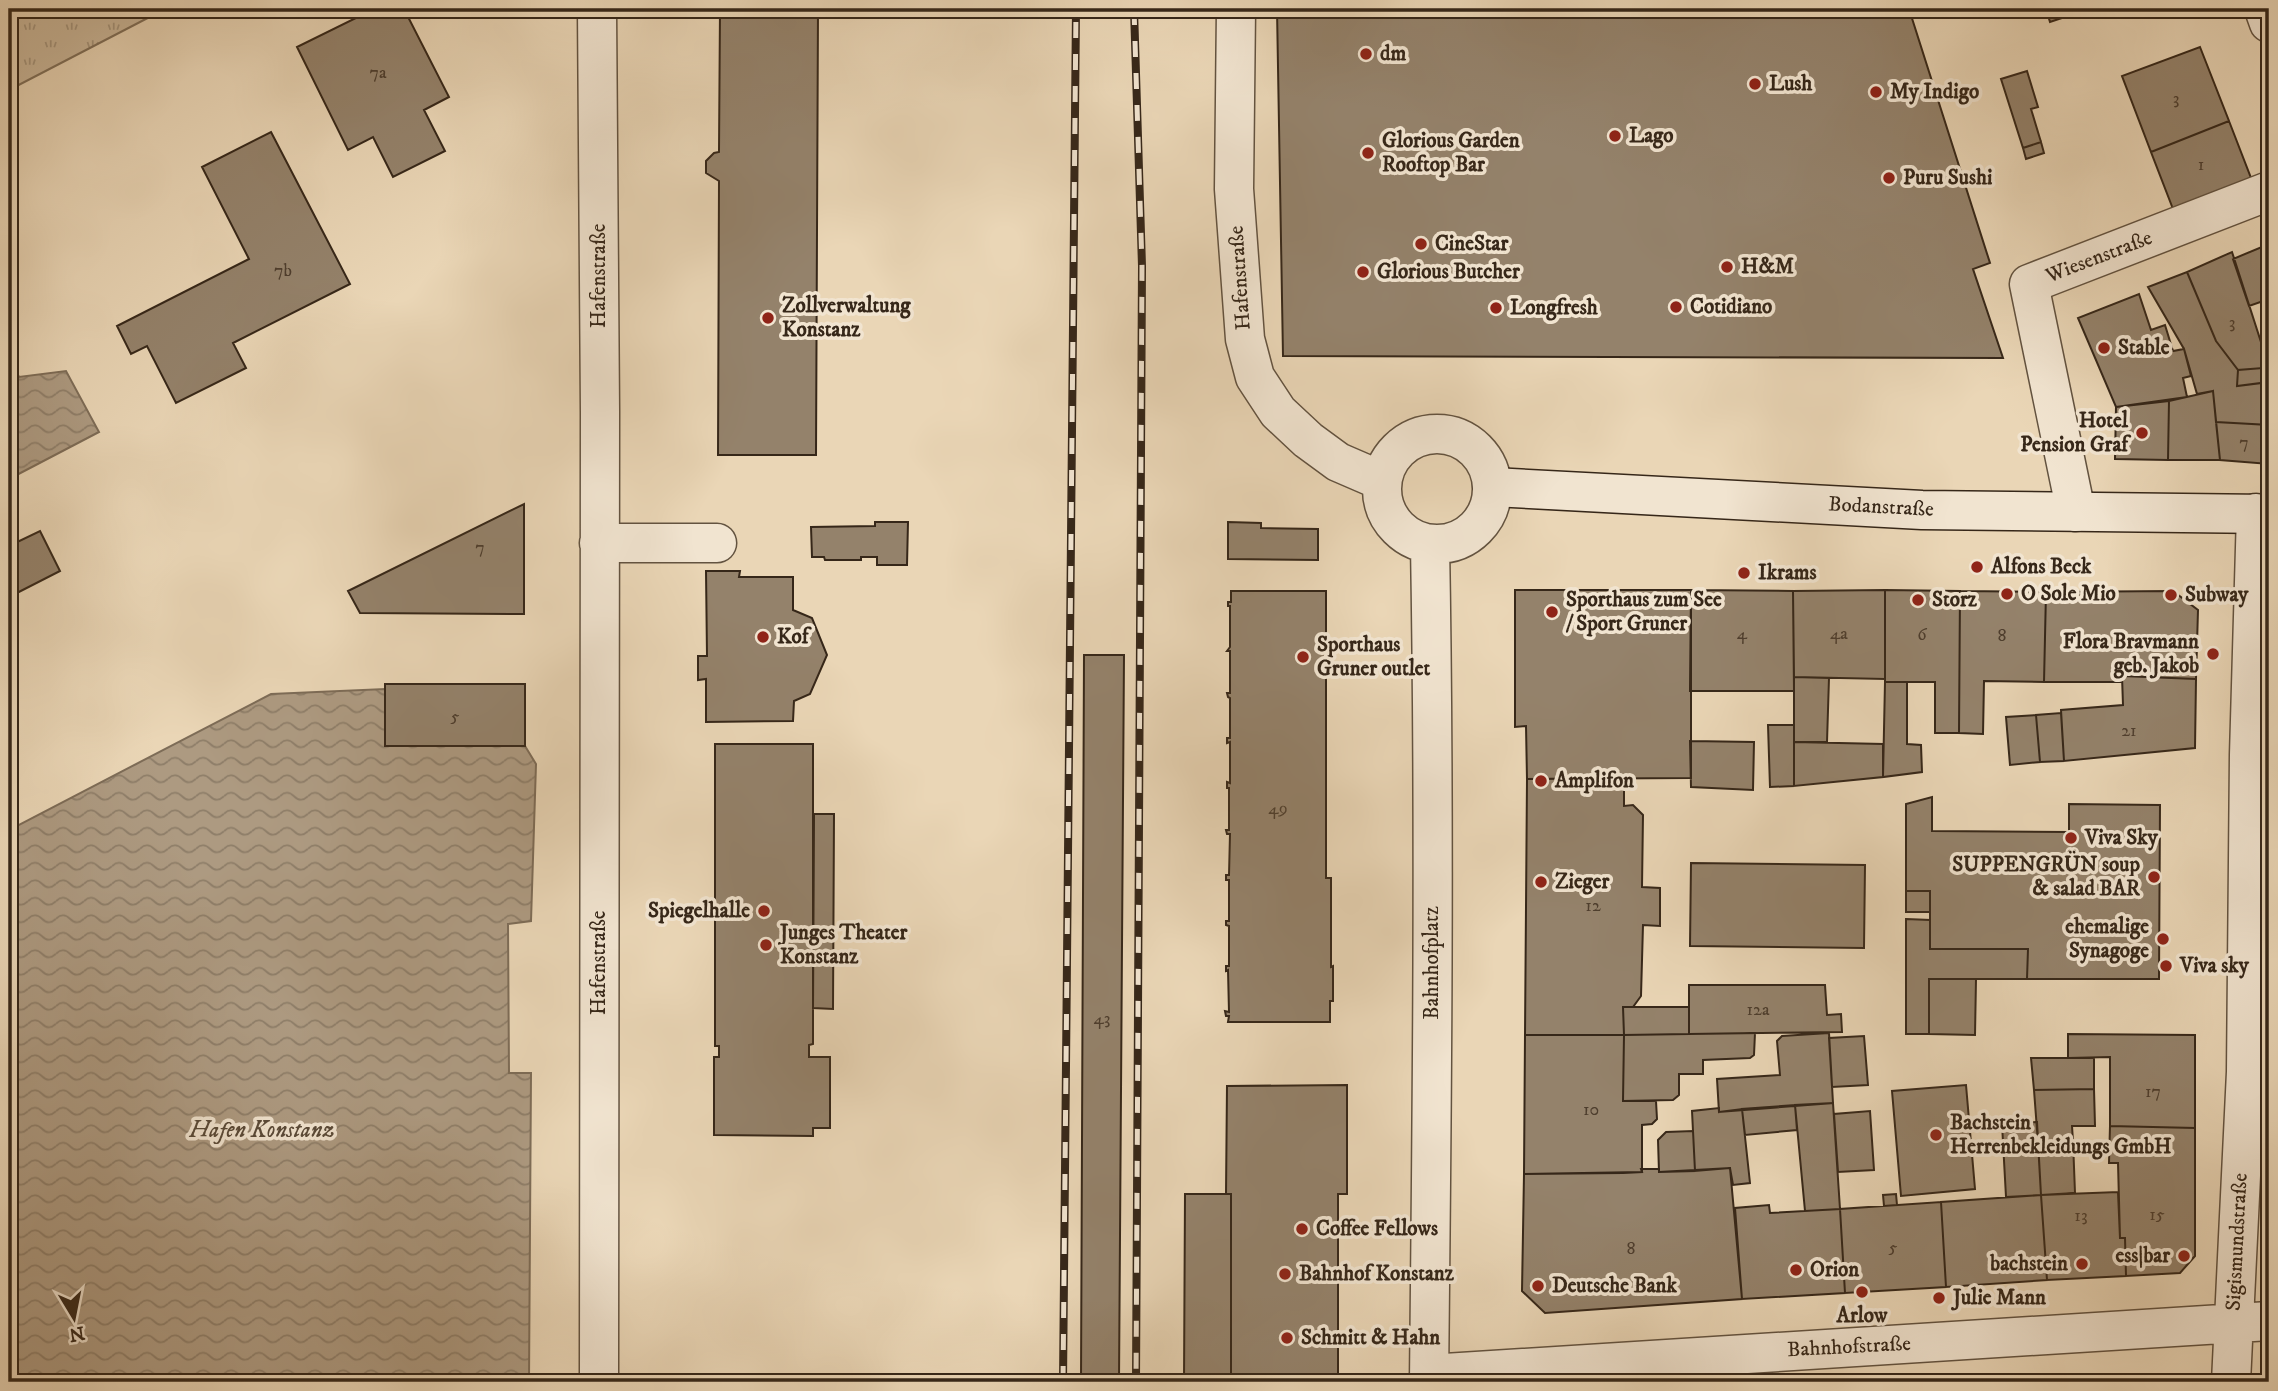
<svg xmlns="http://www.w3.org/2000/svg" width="2278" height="1391" font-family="'IM FELL DW Pica',serif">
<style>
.grass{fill:url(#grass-tufts);stroke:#80705a;stroke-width:2}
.water{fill:url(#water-waves);stroke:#7d6c57;stroke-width:2}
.building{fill:#94826b;stroke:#362719;stroke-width:2}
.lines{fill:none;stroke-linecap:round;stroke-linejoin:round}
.street-casing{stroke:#635340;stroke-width:41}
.secondary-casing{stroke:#362719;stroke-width:41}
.street{stroke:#f1e4d0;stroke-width:38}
.secondary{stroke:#f1e4d0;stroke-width:38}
.rail-casing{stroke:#362719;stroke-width:8}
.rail{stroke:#f1e4d0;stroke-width:5;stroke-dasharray:16;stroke-linecap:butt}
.poi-dot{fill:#8f2418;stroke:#f1e4d0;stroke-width:2.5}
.labels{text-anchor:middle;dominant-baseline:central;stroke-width:7;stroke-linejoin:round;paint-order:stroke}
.number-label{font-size:18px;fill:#4e3e2e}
.poi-label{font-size:21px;font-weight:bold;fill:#362719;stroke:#f1e4d0;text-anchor:start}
.street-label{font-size:21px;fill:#362719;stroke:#f1e4d0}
.water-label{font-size:23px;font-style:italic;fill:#5a4a38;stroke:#f1e4d0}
</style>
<defs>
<pattern id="grass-tufts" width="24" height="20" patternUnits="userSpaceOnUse" patternTransform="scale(1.75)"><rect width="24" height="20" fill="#cbb89b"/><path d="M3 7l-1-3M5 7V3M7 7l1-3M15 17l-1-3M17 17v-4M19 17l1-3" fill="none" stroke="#a6967e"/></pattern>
<pattern id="water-waves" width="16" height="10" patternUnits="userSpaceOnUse" patternTransform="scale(1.75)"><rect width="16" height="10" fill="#ad9a81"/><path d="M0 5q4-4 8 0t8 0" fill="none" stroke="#8e7e69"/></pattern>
</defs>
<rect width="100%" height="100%" fill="#ead6b6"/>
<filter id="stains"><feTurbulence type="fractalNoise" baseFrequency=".00286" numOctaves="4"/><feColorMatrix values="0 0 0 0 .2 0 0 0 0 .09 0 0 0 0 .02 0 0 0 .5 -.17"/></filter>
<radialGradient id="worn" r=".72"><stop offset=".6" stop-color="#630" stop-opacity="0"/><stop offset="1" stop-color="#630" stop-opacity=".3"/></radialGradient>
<path class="grass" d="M25 9H165L9 90V17Z"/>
<path class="water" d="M9 357 19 377 66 371 99 432 9 479Z
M385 689V746H525L536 764 531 921 508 924 509 1073H531L529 1382H9V830L271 694Z"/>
<path class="building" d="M374 9H404L449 97 424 110 445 151 393 177 373 137 348 150 297 47Z
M720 9H818L816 455H718L719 181 706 173V161L714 153 719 152Z
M1277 9H1909L1990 263 1973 269 2003 358 1283 356Z
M2046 9H2089L2050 22Z
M2200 47 2229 121 2151 152 2122 76Z
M2027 71 2038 107 2031 109 2041 142 2023 148 2001 79Z
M2229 121 2251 178 2173 209 2151 152Z
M271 132 350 284 233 343 246 368 176 403 147 346 131 354 117 326 249 259 202 167Z
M2041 142 2044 153 2026 159 2023 148Z
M2269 244V299L2249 306 2233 259Z
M2232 252 2269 367V372H2265L2263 368 2238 370 2216 341 2187 272Z
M2187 272 2216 341 2238 370 2237 386 2269 382V425L2216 422 2213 391 2197 394 2184 349 2148 287Z
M2139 294 2151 330 2165 325 2173 351 2184 349 2191 376 2183 378 2187 397 2116 407 2078 318Z
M2263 368 2265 372H2269V382L2237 386 2238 370Z
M2213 391 2220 460H2168L2169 401Z
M2169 401 2168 460 2115 459 2116 407Z
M2216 422 2269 425V464L2220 460Z
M524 504V614L360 613 348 591Z
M875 522H908L907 565H877V557H861V560H825L824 557H812L811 527 875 526Z
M1228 522 1261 523V528L1318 529V560L1228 559Z
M40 531 60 571 9 597V546Z
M706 571H740L739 577H793V610L812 618 827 655 810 694 794 701 793 721 706 722V679L698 680V656H707Z
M1515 590H1691V778L1527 779 1526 726 1515 727Z
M1691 590 1793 591 1794 691H1690Z
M1885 590 1960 591 1959 733H1935V682H1885Z
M1885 590V679L1794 677 1793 591Z
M1231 591H1326V878H1331V967L1333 966V1001H1330V1022H1228L1229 1016H1226L1225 1011 1229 1012 1228 970 1226 971V966H1229V926L1226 925V921H1229V880H1226V875H1229L1230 834H1227L1226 830H1229V788H1227V782L1230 783V742L1227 743V738H1230V698L1228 697 1227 693H1230V651H1227L1230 647V606H1228V602H1231Z
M1960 591 2046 592 2044 682 1984 681 1983 734 1959 733Z
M2173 591 2198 610 2196 679 2122 676 2121 682H2044L2046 592Z
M1084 655H1124L1119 1382H1081Z
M2122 676 2196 679 2195 748 2064 761 2061 710 2123 705Z
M1794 677 1829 678 1827 742H1794Z
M1885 682H1907V744L1921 745 1922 772 1883 777Z
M385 684H525V746H385Z
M2061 713 2064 761 2040 762 2036 715Z
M2036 715 2040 762 2010 765 2006 717Z
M1768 725H1794V786L1770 787Z
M1690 741 1754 742 1753 790 1691 787Z
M1794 742 1883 744V777L1794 786Z
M715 744H813V1044L809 1045V1057H830V1128H813V1136L714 1135V1057H719V1046H715Z
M1624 778V806L1633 805 1643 815 1642 887 1660 888V926L1643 925 1641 996 1633 1007H1623L1624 1035H1525L1527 779Z
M1932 797V831L2069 832V804L2160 805 2159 979H2027L2028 949H1930V891H1906V804Z
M814 814H834L833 1009 813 1008Z
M1691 863 1865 865 1864 948 1690 946Z
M1906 891H1930V912H1906Z
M1906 919 1930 920V949H2028L2027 979H1929V1034H1906Z
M1929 979H1976L1975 1035 1929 1034Z
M1689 985H1825L1827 1015 1841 1014 1842 1032 1689 1034Z
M1623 1007H1689V1034L1624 1035Z
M1755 1033 1754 1055 1750 1058 1703 1060V1074H1679V1095L1673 1100 1623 1101 1624 1035Z
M1829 1033 1833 1103 1719 1112 1717 1079 1780 1075 1777 1041 1782 1036Z
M2068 1034 2195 1035V1128L2110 1126V1057L2068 1058Z
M1525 1035H1624L1623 1101H1656L1657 1119 1652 1124 1642 1125V1172L1524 1174Z
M1864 1036 1868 1085 1832 1087 1829 1038Z
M2031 1058H2094V1089L2034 1090Z
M1347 1085V1194H1338V1382H1231V1194H1226L1227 1086Z
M1966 1085 1975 1189 1901 1196 1892 1091Z
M2094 1089 2095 1126H2072L2073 1141 2038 1143 2034 1090Z
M1833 1103 1840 1209 1805 1211 1795 1105Z
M1795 1105 1797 1130 1745 1135 1742 1109Z
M1719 1108V1112L1742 1109 1750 1183 1733 1185 1730 1168 1695 1171 1692 1111Z
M1870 1111 1874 1170 1838 1172 1834 1114Z
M2037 1122 2041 1195 2006 1197 2002 1124Z
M2110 1126 2195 1128V1256L2180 1273 2126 1276 2125 1238H2120L2118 1163H2109Z
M1693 1131 1695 1171 1659 1172 1658 1140 1666 1132Z
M2073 1141 2075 1193 2041 1195 2038 1143Z
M1730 1168 1742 1299 1545 1313 1522 1291 1524 1174 1623 1173 1642 1172 1641 1169H1659V1172Z
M2118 1192 2120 1238H2125L2126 1276 2047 1280 2041 1195Z
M1185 1194H1231V1382H1184Z
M1896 1194 1897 1205 1884 1206 1883 1195Z
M2041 1195 2047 1280 1946 1287 1941 1202Z
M1941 1202 1946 1287 1845 1293 1840 1209Z
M1769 1205 1770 1213 1840 1209 1845 1293 1742 1299 1735 1208Z"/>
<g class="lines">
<defs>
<path id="street" d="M597 9 600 412 599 1382
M1236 9 1234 189 1245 339 1255 377 1278 412 1308 440 1338 462 1382 481
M2264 9 2269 23
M1382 489a55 55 0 1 1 110 0a55 55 0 1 1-110 0Z
M2076 512 2029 284 2269 191
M599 543H717
M1429 1374 2269 1321
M1429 1382C1432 1103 1435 823 1430 544
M2231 1382 2246 1072 2249 755 2256 513"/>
<path id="secondary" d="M1493 487 1922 510 2269 514"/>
</defs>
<use href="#street" class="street-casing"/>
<use href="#secondary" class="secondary-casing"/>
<use href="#street" class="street"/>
<use href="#secondary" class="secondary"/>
<defs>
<path id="rail" d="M1134 9 1142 266 1136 1382
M1063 1382 1076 9"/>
</defs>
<use href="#rail" class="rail-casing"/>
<use href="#rail" class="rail"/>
</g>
<g class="poi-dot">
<circle cx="1366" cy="54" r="7"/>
<circle cx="1755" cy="84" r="7"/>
<circle cx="1876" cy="92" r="7"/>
<circle cx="1615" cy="136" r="7"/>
<circle cx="1368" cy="153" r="7"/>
<circle cx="1889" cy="178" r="7"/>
<circle cx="1421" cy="244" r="7"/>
<circle cx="1727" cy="267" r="7"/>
<circle cx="1363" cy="272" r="7"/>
<circle cx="1676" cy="307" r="7"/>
<circle cx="1496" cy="308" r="7"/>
<circle cx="768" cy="318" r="7"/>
<circle cx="2104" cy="348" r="7"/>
<circle cx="2142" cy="433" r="7"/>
<circle cx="1977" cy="567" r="7"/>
<circle cx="1744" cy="573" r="7"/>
<circle cx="2007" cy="594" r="7"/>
<circle cx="2171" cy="595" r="7"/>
<circle cx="1918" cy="600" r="7"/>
<circle cx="1552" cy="612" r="7"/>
<circle cx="763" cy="637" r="7"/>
<circle cx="2213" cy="654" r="7"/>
<circle cx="1303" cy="657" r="7"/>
<circle cx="1541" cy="781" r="7"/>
<circle cx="2071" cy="838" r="7"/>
<circle cx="2154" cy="877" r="7"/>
<circle cx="1541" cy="882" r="7"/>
<circle cx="764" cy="911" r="7"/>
<circle cx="2163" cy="939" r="7"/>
<circle cx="766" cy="945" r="7"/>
<circle cx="2166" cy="966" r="7"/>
<circle cx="1936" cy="1135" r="7"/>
<circle cx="1302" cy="1229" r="7"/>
<circle cx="2184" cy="1256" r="7"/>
<circle cx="2082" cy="1264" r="7"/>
<circle cx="1796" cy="1270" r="7"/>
<circle cx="1285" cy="1274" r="7"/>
<circle cx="1538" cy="1286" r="7"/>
<circle cx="1862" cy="1292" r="7"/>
<circle cx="1939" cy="1298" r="7"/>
<circle cx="1287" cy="1338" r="7"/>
</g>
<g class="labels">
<g class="number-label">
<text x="378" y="73">7a</text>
<text x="2176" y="99">3</text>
<text x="2201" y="165">1</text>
<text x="283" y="271">7b</text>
<text x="2232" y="323">3</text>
<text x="2244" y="443">7</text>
<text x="480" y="548">7</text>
<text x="1742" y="634">4</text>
<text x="1839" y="634">4a</text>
<text x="1922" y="635">6</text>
<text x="2002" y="636">8</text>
<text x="455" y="717">5</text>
<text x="2129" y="731">21</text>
<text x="1278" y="809">49</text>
<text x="1593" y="906">12</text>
<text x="1758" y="1010">12a</text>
<text x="1102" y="1019">43</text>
<text x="2153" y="1092">17</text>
<text x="1591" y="1110">10</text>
<text x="2157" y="1215">15</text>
<text x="2081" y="1216">13</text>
<text x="1893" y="1248">5</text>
<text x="1631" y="1249">8</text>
</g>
<g class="poi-label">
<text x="1380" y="54">dm</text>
<text x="1769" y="84">Lush</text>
<text x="1890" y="92">My Indigo</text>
<text x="1629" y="136">Lago</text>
<text x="1382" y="141">Glorious Garden<tspan x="1382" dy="24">Rooftop Bar</tspan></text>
<text x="1903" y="178">Puru Sushi</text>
<text x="1435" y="244">CineStar</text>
<text x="1741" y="267">H&amp;M</text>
<text x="1377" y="272">Glorious Butcher</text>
<text x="782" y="306">Zollverwaltung<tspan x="782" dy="24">Konstanz</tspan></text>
<text x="1690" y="307">Cotidiano</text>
<text x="1510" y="308">Longfresh</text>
<text x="2118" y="348">Stable</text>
<text x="2128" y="421" text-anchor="end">Hotel<tspan x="2128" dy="24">Pension Graf</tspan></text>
<text x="1991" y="567">Alfons Beck</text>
<text x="1758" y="573">Ikrams</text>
<text x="2021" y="594">O Sole Mio</text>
<text x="2185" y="595">Subway</text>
<text x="1566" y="600">Sporthaus zum See<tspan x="1566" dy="24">/ Sport Gruner</tspan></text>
<text x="1932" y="600">Storz</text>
<text x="777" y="637">Kof</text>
<text x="2199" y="642" text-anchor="end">Flora Bravmann<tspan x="2199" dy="24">geb. Jakob</tspan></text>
<text x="1317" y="645">Sporthaus<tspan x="1317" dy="24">Gruner outlet</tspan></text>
<text x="1555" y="781">Amplifon</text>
<text x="2085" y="838">Viva Sky</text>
<text x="2140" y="865" text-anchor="end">SUPPENGRÜN soup<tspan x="2140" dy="24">&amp; salad BAR</tspan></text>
<text x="1555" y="882">Zieger</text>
<text x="750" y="911" text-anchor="end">Spiegelhalle</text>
<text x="2149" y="927" text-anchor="end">ehemalige<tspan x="2149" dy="24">Synagoge</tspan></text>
<text x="780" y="933">Junges Theater<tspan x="780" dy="24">Konstanz</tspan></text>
<text x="2180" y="966">Viva sky</text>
<text x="1950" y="1123">Bachstein<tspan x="1950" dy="24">Herrenbekleidungs GmbH</tspan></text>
<text x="1316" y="1229">Coffee Fellows</text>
<text x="2170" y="1256" text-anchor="end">ess|bar</text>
<text x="2068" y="1264" text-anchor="end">bachstein</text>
<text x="1810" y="1270">Orion</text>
<text x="1299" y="1274">Bahnhof Konstanz</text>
<text x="1552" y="1286">Deutsche Bank</text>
<text x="1953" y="1298">Julie Mann</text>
<text x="1862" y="1316" text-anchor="middle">Arlow</text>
<text x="1301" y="1338">Schmitt &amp; Hahn</text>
</g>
<g class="street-label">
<text transform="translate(2099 257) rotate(-21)">Wiesenstraße</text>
<text transform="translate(599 276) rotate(-90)">Hafenstraße</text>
<text transform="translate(1240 278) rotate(-94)">Hafenstraße</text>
<text transform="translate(1881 507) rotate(3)">Bodanstraße</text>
<text transform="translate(599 963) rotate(-90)">Hafenstraße</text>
<text transform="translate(1432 963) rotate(-90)">Bahnhofplatz</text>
<text transform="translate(2237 1242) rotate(-87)">Sigismundstraße</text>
<text transform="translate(1849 1347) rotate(-3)">Bahnhofstraße</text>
</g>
<g class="water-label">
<text x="262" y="1130">Hafen Konstanz</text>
</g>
</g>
<rect width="2278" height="1391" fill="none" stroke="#ead6b6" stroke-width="35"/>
<rect x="10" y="10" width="2257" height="1370" fill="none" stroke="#362719" stroke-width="3.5"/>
<rect x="18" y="18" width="2243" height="1356" fill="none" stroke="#362719" stroke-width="2"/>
<g transform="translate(74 1318) rotate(170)" stroke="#f1e4d0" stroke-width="5" paint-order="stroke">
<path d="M0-5L12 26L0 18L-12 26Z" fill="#362719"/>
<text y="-10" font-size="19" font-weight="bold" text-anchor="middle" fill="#362719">N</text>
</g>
<rect width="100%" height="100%" filter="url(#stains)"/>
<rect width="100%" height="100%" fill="url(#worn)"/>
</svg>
